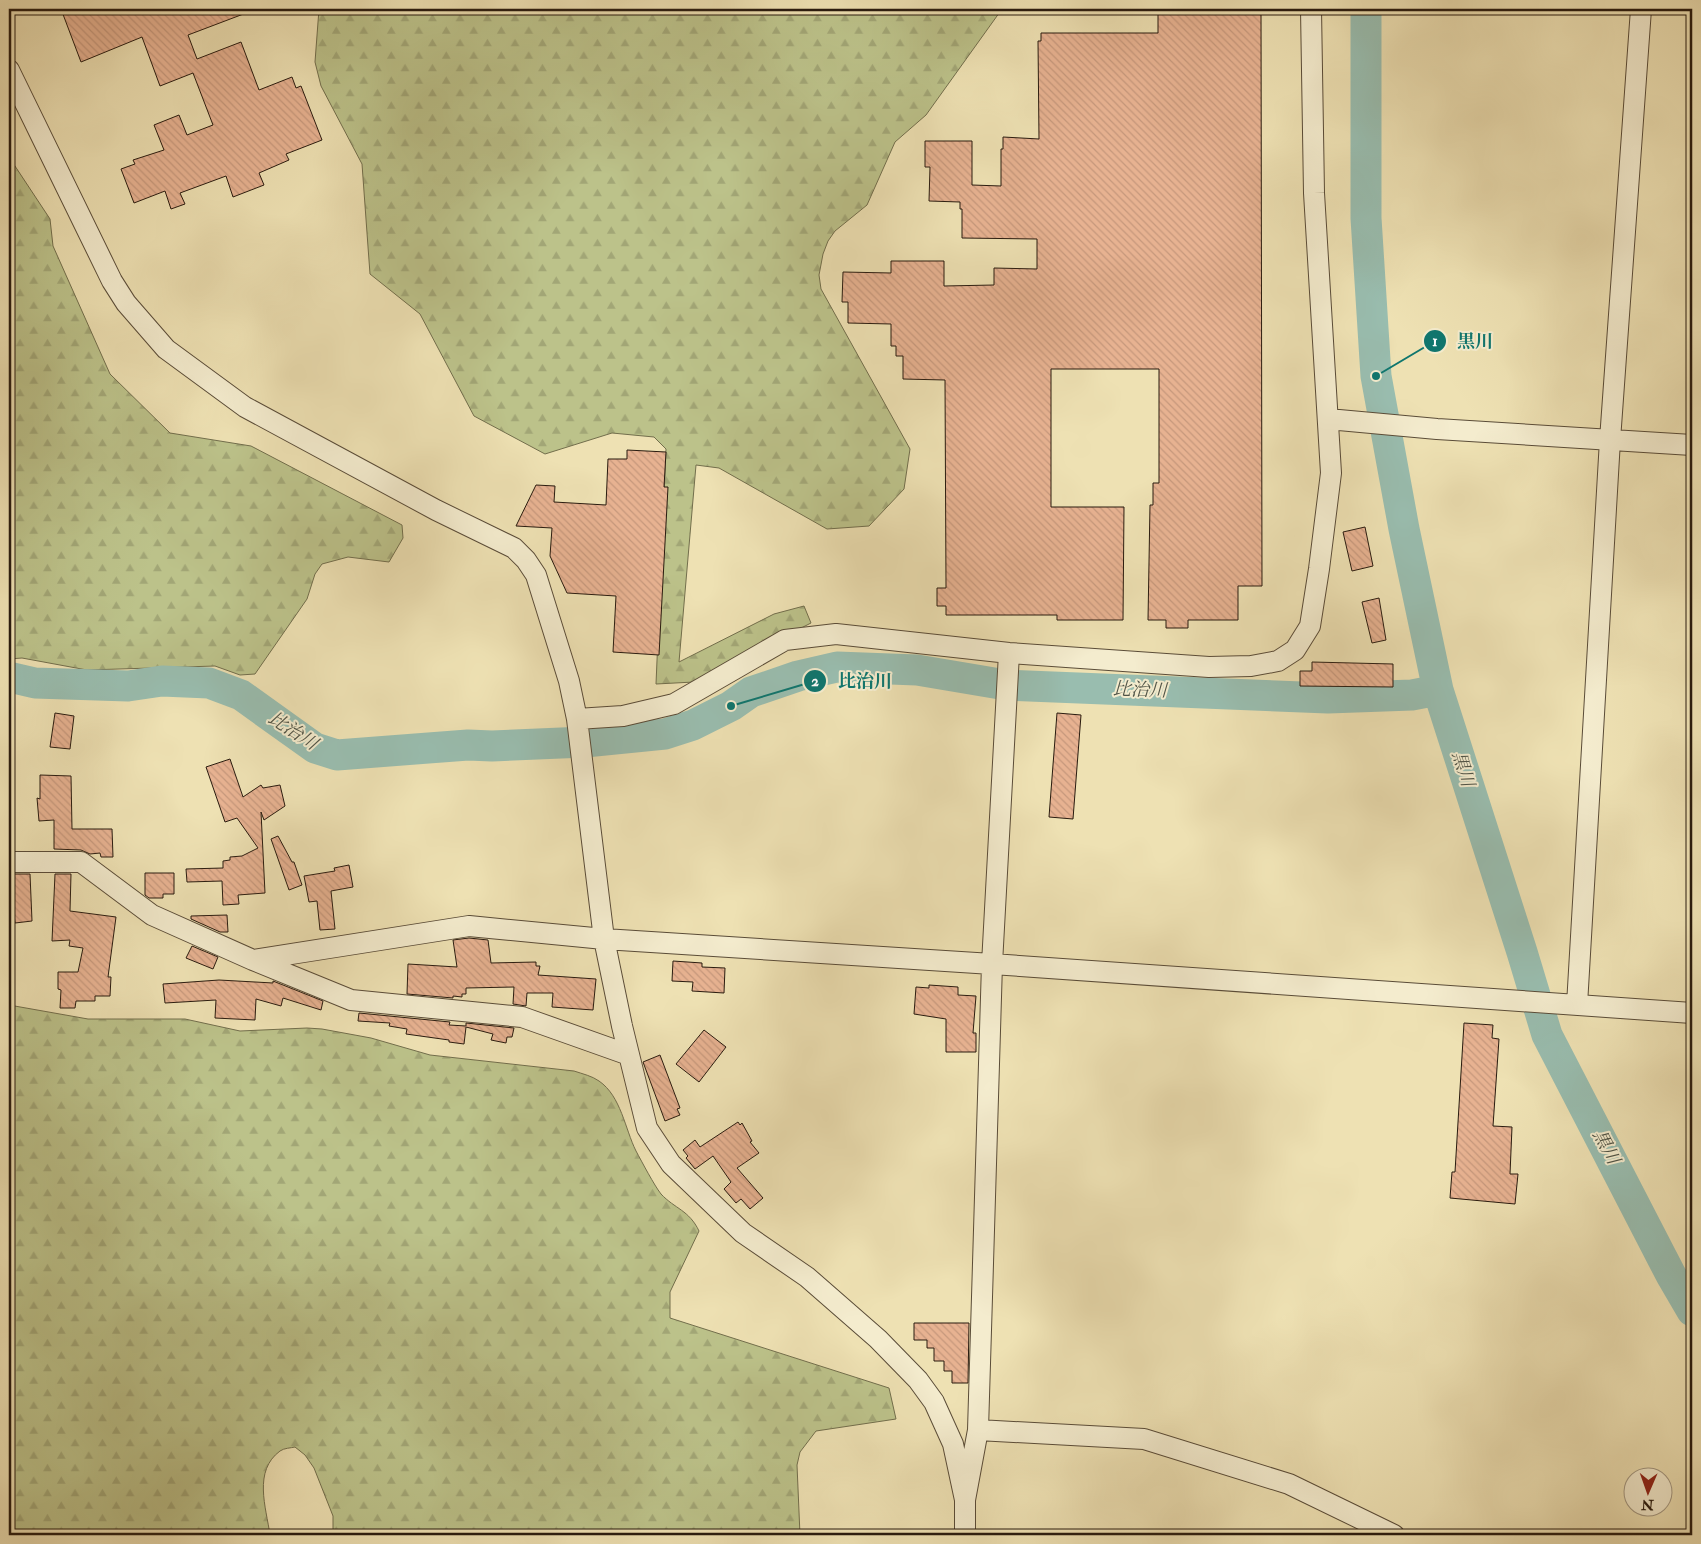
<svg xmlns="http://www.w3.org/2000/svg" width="1701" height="1544" font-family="'IM FELL Double Pica','Noto Serif JP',serif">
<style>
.forest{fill:url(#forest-firs);stroke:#726e4c}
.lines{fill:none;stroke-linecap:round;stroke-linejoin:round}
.river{stroke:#99bdaf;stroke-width:31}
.building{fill:url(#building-back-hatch);stroke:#291b0f}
.minor-casing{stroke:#5a4c38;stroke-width:22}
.minor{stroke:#f4ecce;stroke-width:20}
.labels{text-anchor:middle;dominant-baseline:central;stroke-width:4;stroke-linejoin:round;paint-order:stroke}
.water-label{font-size:18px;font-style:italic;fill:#505447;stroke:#f4ecce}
.leader{fill:none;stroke:#0f766e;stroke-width:2}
.callout-dot{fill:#0f766e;stroke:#f4ecce;stroke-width:2}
.mark-label{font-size:15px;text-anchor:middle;font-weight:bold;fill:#fff}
.callout-label{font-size:18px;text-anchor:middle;font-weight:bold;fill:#0f766e;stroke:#f4ecce;stroke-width:4;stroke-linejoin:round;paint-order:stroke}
</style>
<defs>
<pattern id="forest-firs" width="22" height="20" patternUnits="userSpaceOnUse" patternTransform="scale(1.25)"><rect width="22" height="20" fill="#bcc28a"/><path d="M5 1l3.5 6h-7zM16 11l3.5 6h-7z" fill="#a2a676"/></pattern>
<pattern id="building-back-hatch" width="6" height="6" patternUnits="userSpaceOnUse" patternTransform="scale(1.25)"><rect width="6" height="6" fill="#e7b291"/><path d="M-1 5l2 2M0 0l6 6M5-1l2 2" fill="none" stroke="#c6987c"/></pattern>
</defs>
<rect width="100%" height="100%" fill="#eee1b3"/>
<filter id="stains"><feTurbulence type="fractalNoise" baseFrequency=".004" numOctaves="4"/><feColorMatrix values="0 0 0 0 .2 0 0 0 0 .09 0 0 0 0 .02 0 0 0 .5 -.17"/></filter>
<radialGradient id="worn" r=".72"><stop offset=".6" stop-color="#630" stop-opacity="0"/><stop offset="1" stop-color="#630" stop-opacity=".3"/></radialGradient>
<path class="forest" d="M319 9H1002L926 115 895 142 867 205 835 231 828 241 823 254 819 275 821 289 910 449 904 489 869 526 827 529 719 468 696 465 679 662 774 614 804 606 811 623 694 682 656 684 666 449 654 437 612 433 545 454 474 416 420 314 370 274 362 164 321 86 315 62Z
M9 157 50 219 53 246 110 374 170 433 251 446 402 525 403 538 389 562 348 557 322 564 315 574 307 599 255 674 240 675 215 666 87 670 22 658 9 659Z
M9 1005 88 1019H185L240 1031 307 1028 322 1029 371 1038 430 1055 574 1071C583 1074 592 1076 599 1081 621 1096 625 1129 636 1151 642 1162 654 1185 661 1194 675 1209 689 1210 699 1231L670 1292V1318L889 1388 896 1419 816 1431 800 1452 797 1465 800 1535H333V1516L314 1468 305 1455 295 1447C291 1448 284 1448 280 1451 253 1471 266 1507 270 1535H9Z"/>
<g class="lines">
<path class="river" d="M1366 9V218L1376 376 1404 529 1438 690 1522 952 1547 1035 1671 1275 1692 1311
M9 677 35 683 128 686 162 681 209 683 241 695 315 748 337 755 468 745 492 746 585 742 665 734 693 725 731 706 751 692 798 676 837 667 917 670 1006 685 1328 698 1412 695 1438 690"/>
</g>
<path class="building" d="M61 9H254V10L188 35 197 59 241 42 259 90 292 77 296 88 301 86 322 140 286 154 289 160 259 173 264 185 233 197 226 176 180 193 185 204 171 209 165 191 134 203 121 169 135 164 133 160 164 150 154 125 179 115 187 135 213 125 193 73 160 86 142 37 81 62Z
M1158 9H1261L1262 586H1238V620H1188V628H1166V620H1148L1150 505H1153V483H1159V369H1051V507H1124L1123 620H1057V615H946V606H937V588H946L945 380 903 379V356H896V346H891V324L848 323V302H842L843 272 891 273V261H944V286L994 285V268L1037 269V239L962 238V209H960V202L929 201 930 167H925V141H972V185L1001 186V149H1003V137L1039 139 1038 41H1041V33H1158Z
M627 450 666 452 664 487H668L659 655 613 652 616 596 567 593 550 556 552 528 516 526 536 485 555 486 554 502 606 505 608 459H627Z
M1365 527 1373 566 1352 571 1343 532Z
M1379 598 1386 640 1372 643 1362 602Z
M1312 662 1393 664V687L1300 686V671H1312Z
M55 713 74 716 70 749 50 747Z
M1057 713 1081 715 1073 819 1049 817Z
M230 759 243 797 261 785 263 788 280 785 285 806 264 820 261 812 265 893 238 895 239 904 223 905 222 881 187 882 186 869 223 868V861L230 860V857L242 856 258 848 237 818 225 822 206 767Z
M40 775 71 776 72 829H112L113 857H101L100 853 90 854 81 850 54 849V820L39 821 37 798 40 799Z
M278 836 292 862H294L302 885 289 890 271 839Z
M349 865 353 887 331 891 335 929 320 930 317 901 309 902 304 876 335 871 334 868Z
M145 873H174V894H163V898H149L145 895Z
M9 874H30L32 921 15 923 12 896H9Z
M55 874H71L70 911 116 917 108 977H111L110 996H95V1001H76L75 1008H60L61 990 58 989V972H78L83 948 69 946 70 940 52 941Z
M227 915 228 932H220L191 919V916Z
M469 938 488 940 491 963 536 962V966H540L538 975 596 979 593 1010 552 1007 553 993H527L526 1006 513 1004 514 987 466 988V994H462V997L453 996V998L407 994 408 964 457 967 453 940Z
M192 946 218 957 213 969 186 958Z
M673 961 702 963V967L725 968 724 993 692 991 693 982 672 981Z
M219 980 273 983V981L323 1001 321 1010 283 998 281 1006 256 999 255 1020 215 1018 216 1000 165 1003 163 984Z
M929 985 958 987V995L976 996 973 1033H976V1052H946V1019L914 1014 916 987 929 988Z
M359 1013 450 1022 449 1025 466 1026V1023L514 1028 512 1037H507L506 1043 491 1040 493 1034 466 1027 464 1044 449 1042V1040L406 1034 407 1029 389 1026 390 1023 358 1021Z
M1464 1023 1493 1025 1492 1038 1499 1039 1493 1126 1512 1127 1510 1174H1518L1515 1204 1450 1198 1452 1172H1455Z
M704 1030 726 1047 699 1082 676 1064Z
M660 1055 680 1108 677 1109 680 1115 665 1121 643 1062Z
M738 1122 740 1125 742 1123 752 1141 750 1142 759 1153 737 1168 763 1198 750 1209 741 1199 736 1203 724 1189 731 1182 713 1156 695 1169 686 1158 688 1156 683 1150 695 1140 700 1147Z
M914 1323H969L968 1383H952V1371H944V1361H934V1348H927V1340H914Z"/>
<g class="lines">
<defs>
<path id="minor" d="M9 70 112 281 126 303 166 349 245 407 436 510 514 548 526 560 536 575 569 681 577 719 604 939 622 1026 647 1128 671 1164 743 1233 807 1277 878 1339 918 1380 934 1402 953 1444 965 1500
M1328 419 1437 429 1692 445
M577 719 623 716 674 704 785 640 836 634 1009 653 1209 667 1251 666 1278 661 1295 650 1310 626 1319 569 1331 473 1314 193 1311 9
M9 862H81L152 915 253 960 351 1000 522 1017 629 1055
M253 960 469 926 604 939 992 964 1692 1013
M1577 1005 1610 440 1641 9
M978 1430 1144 1439 1289 1484 1394 1535
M965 1535V1500L978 1430 992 964 1009 653"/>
</defs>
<use href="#minor" class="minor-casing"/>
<use href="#minor" class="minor"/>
</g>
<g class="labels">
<g class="water-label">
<text transform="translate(1140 690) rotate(2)">比治川</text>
<text transform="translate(293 731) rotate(33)">比治川</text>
<text transform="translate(1463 769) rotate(73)">黒川</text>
<text transform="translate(1606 1147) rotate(62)">黒川</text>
</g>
</g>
<path class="leader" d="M1376 376L1435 341M731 706L815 681"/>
<g class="callout-dot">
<circle cx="1376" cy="376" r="5"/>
<circle cx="731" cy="706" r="5"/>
<circle cx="1435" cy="341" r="12"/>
<circle cx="815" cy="681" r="12"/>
</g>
<g class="mark-label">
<text x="1435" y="346">1</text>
<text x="815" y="686">2</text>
</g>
<g class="callout-label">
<text x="1475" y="347">黒川</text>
<text x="865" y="687">比治川</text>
</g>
<rect width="1701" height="1544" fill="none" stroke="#eee1b3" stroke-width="30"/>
<rect x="10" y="10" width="1681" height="1524" fill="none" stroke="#291b0f" stroke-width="2.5"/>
<rect x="15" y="15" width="1671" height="1514" fill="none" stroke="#291b0f"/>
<g transform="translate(1648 1492) rotate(182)"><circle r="24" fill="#f4ecce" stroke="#a39882"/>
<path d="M0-4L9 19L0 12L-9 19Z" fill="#8f2418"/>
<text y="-8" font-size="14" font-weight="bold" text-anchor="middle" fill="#291b0f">N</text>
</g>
<rect width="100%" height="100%" filter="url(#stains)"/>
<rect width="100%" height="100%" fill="url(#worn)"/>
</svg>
